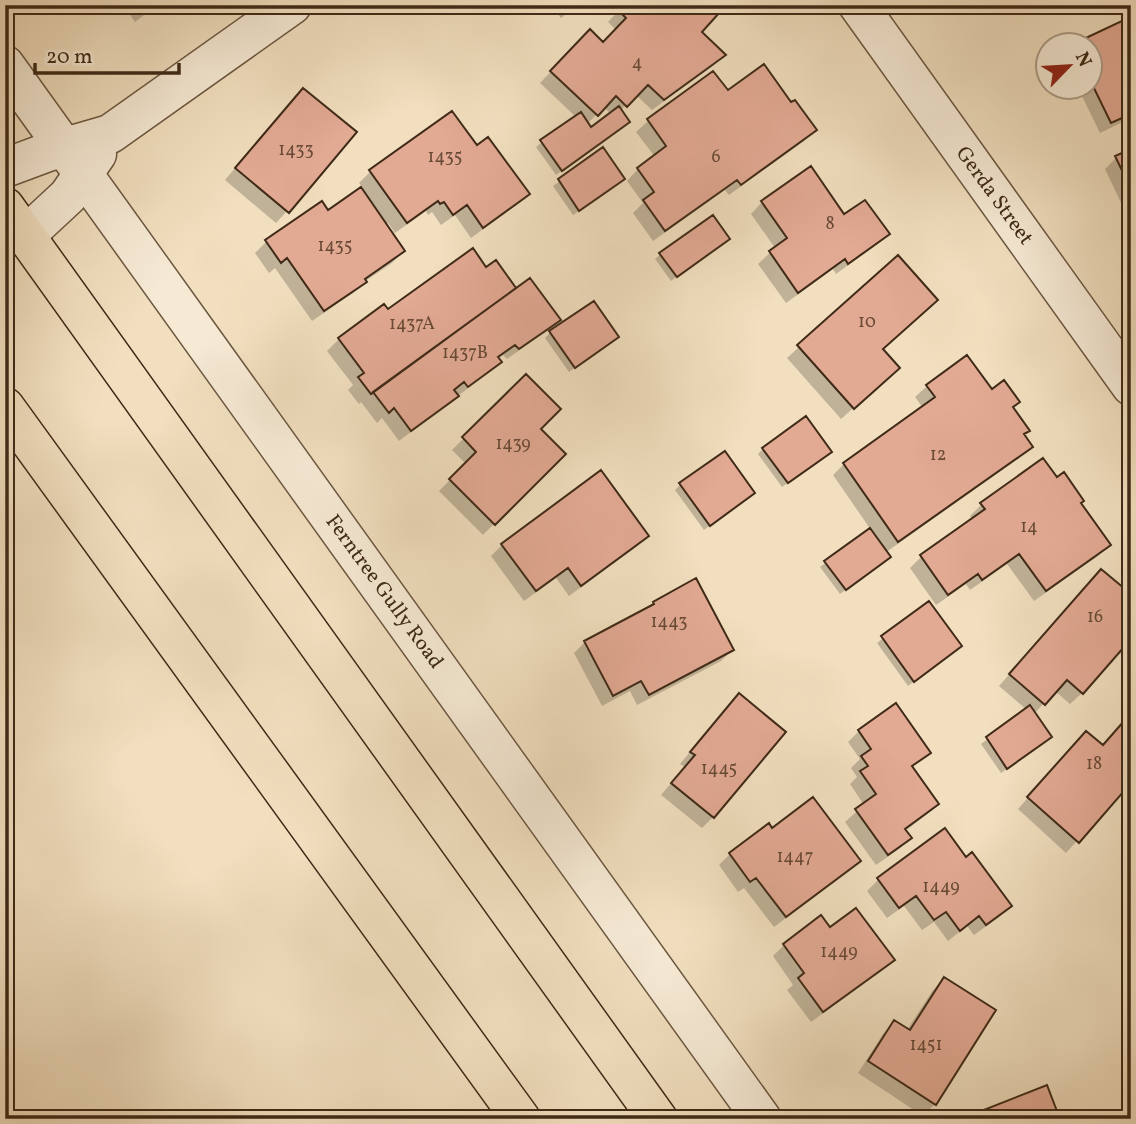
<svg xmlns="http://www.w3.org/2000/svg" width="1136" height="1124" font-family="Vollkorn,serif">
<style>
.shadow{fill:#0003;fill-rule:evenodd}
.building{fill:#e2a993;stroke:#3f2a17;stroke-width:2}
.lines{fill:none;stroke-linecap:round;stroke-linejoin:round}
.street-casing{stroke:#6c5741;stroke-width:41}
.primary-casing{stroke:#3f2a17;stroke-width:41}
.street{stroke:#f6ead5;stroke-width:38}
.primary{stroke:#f1dfbf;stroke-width:38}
.labels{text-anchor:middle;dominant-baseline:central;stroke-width:6;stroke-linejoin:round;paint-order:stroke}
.number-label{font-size:18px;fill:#684a36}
.street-label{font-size:21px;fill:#3f2a17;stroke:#f6ead5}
</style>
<rect width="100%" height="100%" fill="#f1dfbf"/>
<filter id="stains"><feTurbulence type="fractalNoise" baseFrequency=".00286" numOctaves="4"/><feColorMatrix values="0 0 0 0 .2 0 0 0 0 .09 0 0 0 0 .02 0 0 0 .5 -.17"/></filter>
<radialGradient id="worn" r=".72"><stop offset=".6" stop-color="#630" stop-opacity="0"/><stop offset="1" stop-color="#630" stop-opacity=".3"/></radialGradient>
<path class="shadow" d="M123 5H157L135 22Z
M551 5H579L561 18Z
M624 5 700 32 724 55 713 66 652 110 636 95 620 111 628 122 556 175 536 147 576 117 540 83 590 31 603 44 616 30 608 22ZM604 107 611 114 591 129 587 124Z
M993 5H1013L997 13Z
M1131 34V118L1100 133 1078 88H1090V46Z
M713 73 727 92 791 104 815 129 804 141 729 195 725 190 653 241 633 213 643 203 627 181 638 169 655 157 636 132 648 121Z
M292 101 287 211 276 223 225 180Z
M476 147 527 194 516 205 471 238 455 215 441 225 432 212 428 215 426 211 395 233 388 223 385 225 403 251 392 263 364 282 353 293 312 321 275 268 269 273 255 253 266 242 321 203 328 213 363 188 359 183 370 172Z
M603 150 618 184 573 215 553 186Z
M1131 151V224L1105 169 1116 158Z
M762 202 844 217 887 234 876 245 836 274 833 269 786 303 758 264 775 248 751 214Z
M722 244 671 281 655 259 661 254Z
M898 257 881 350 886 379 841 419 787 358Z
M496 262 516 291 558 319 547 331 507 359 503 355 498 359 499 362 488 373 399 441 382 418 377 423 361 402 359 404 348 390 353 385 327 351 339 339 384 306 388 312 486 270Z
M551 332 617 337 569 372 545 338Z
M526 376 539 429 563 454 483 535 439 491 466 464 452 450Z
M927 386 991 392 1012 408 1023 435 1030 446 1019 458 885 553 883 562 840 594 820 567 871 530 833 475 844 464 923 408 915 397Z
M763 449 825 457 782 487 758 454Z
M1043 461 1079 503 1109 545 1098 556 1034 601 1007 564 970 590 966 584 936 605 910 568 921 557 973 520 970 516 981 505Z
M680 485 747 498 704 530 675 490Z
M647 535 636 547 569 596 556 578 524 601 491 556 502 545Z
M1090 582 1082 693 1070 704 1055 691 1034 714 1044 742 1001 773 981 744 1027 710 999 686Z
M654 603 732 650 721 661 637 705 630 691 602 706 574 653 585 642 646 610Z
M929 603 955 651 908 686 877 643Z
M728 706 713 817 702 828 661 795 685 767 680 764Z
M1131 714V798L1122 791 1066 853 1018 809 1075 744 1102 747Z
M859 731 929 753 911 768 937 804 926 815 905 831 910 838 899 849 876 865 845 822 864 805 850 784 857 777 851 768 860 759 848 742Z
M769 825 772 830 858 861 847 872 774 927 744 888 738 892 719 865 730 854Z
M966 859 1010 905 999 917 974 935 967 926 948 941 934 922 922 930 904 906 887 918 867 891 879 879Z
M830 930 892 960 881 971 811 1022 787 990 793 985 773 956 784 945Z
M944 979 994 1011 935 1104 923 1116 858 1073 883 1034 894 1022 907 1030 933 990Z"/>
<path class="building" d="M622 5H713L720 12 702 32 726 55 664 100 648 85 627 107 616 96 598 116 550 71 590 29 603 42 626 18 618 10Z
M1126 19 1131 30V114L1111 123 1090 80V46H1074L1073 44Z
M764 64 791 102 795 100 817 130 741 185 737 180 665 231 643 200 654 192 637 168 666 146 647 119 713 71 728 90Z
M303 88 357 132 289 213 235 168Z
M619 106 630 122 562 171 540 140 581 112 591 127Z
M452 111 477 145 488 137 530 194 483 228 467 205 453 215 444 202 440 204 438 201 407 223 369 170Z
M603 147 625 179 579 211 558 179Z
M1131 149V189L1115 156Z
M811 166 844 214 865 200 890 234 848 264 845 259 798 293 769 251 787 238 761 201Z
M361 187 405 251 365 279 367 282 324 311 287 258 281 263 265 240 322 201 328 210Z
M713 215 730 239 677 277 659 253Z
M473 248 486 267 496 260 516 288 371 394 358 377 364 373 338 338 384 304 388 309Z
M898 255 938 300 883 349 900 368 854 409 797 345Z
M530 278 561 320 519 349 515 345 498 357 502 362 468 387 464 382 454 390 459 396 411 431 394 408 389 413 373 392Z
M594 301 619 337 575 368 549 331Z
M967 355 992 389 1004 380 1020 402 1013 407 1030 431 1024 434 1033 447 898 542 843 463 935 397 926 385Z
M526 374 561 409 541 429 566 454 495 525 449 479 476 452 462 437Z
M806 416 832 452 788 483 762 448Z
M725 451 755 493 710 526 679 483Z
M1043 458 1057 477 1064 472 1084 501 1081 503 1111 545 1046 591 1019 554 982 580 978 574 948 595 920 555 985 509 980 503Z
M601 470 649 536 581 586 568 568 536 591 501 544Z
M870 528 891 557 846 590 824 561Z
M1101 569 1131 594V639L1083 694 1067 680 1045 705 1009 674Z
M696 578 734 650 649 695 641 681 613 696 584 641 654 604 653 602Z
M929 601 962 646 914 682 881 636Z
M739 693 786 732 714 818 671 783 695 755 690 752Z
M896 703 931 753 912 766 939 804 905 829 912 838 888 855 855 809 876 794 860 771 868 766 861 756 871 749 858 730Z
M1030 705 1052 737 1007 769 986 737Z
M1131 713V783L1079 843 1027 797 1086 731 1103 745Z
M813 797 861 861 786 917 756 878 750 882 729 853 769 823 772 828Z
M945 828 966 857 972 852 1012 906 986 925 979 916 960 931 946 912 934 920 916 896 899 908 877 878Z
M856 908 895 960 823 1012 798 978 804 973 783 944 821 915 830 927Z
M944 977 996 1010 936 1105 868 1061 894 1020 910 1030Z
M1047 1085 1060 1119H961Z"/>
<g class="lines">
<defs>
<path id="street" d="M858 5 1131 386
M5 65 762 1119
M5 168 48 152 110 134 292 5
M26 235 68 196 97 154"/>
<path id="primary" d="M5 207 658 1119
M5 407 521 1119"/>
</defs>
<use href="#street" class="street-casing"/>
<use href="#primary" class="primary-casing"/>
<use href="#street" class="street"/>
<use href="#primary" class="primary"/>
</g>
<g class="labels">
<g class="number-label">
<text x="637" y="63">4</text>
<text x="296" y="150">1433</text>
<text x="445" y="157">1435</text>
<text x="716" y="157">6</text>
<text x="830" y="224">8</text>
<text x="335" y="246">1435</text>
<text x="867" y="322">10</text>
<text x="412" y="324">1437A</text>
<text x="465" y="353">1437B</text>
<text x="513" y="444">1439</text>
<text x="938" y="455">12</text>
<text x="1029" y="527">14</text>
<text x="1095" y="617">16</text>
<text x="669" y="622">1443</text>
<text x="1094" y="764">18</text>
<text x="719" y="769">1445</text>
<text x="795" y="857">1447</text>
<text x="941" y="887">1449</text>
<text x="839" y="952">1449</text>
<text x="926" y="1045">1451</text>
</g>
<g class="street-label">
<text transform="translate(994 196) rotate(54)">Gerda Street</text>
<text transform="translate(384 592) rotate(54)">Ferntree Gully Road</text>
</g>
</g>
<rect width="1136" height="1124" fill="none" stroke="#f1dfbf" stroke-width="28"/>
<rect x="7" y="7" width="1122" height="1110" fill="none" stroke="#3f2a17" stroke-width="3.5"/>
<rect x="14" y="14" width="1108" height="1096" fill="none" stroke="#3f2a17" stroke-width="2"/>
<g transform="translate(1069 66) rotate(65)"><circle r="33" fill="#f6ead5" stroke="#ad9d89" stroke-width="2"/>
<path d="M0-5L12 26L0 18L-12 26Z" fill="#8f2418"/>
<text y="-10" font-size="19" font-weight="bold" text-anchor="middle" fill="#3f2a17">N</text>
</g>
<path d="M35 63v10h144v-10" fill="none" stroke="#3f2a17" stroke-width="3.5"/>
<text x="46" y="63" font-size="21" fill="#3f2a17" stroke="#f6ead5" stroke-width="5" paint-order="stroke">20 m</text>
<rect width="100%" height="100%" filter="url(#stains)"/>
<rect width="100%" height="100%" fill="url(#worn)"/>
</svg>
